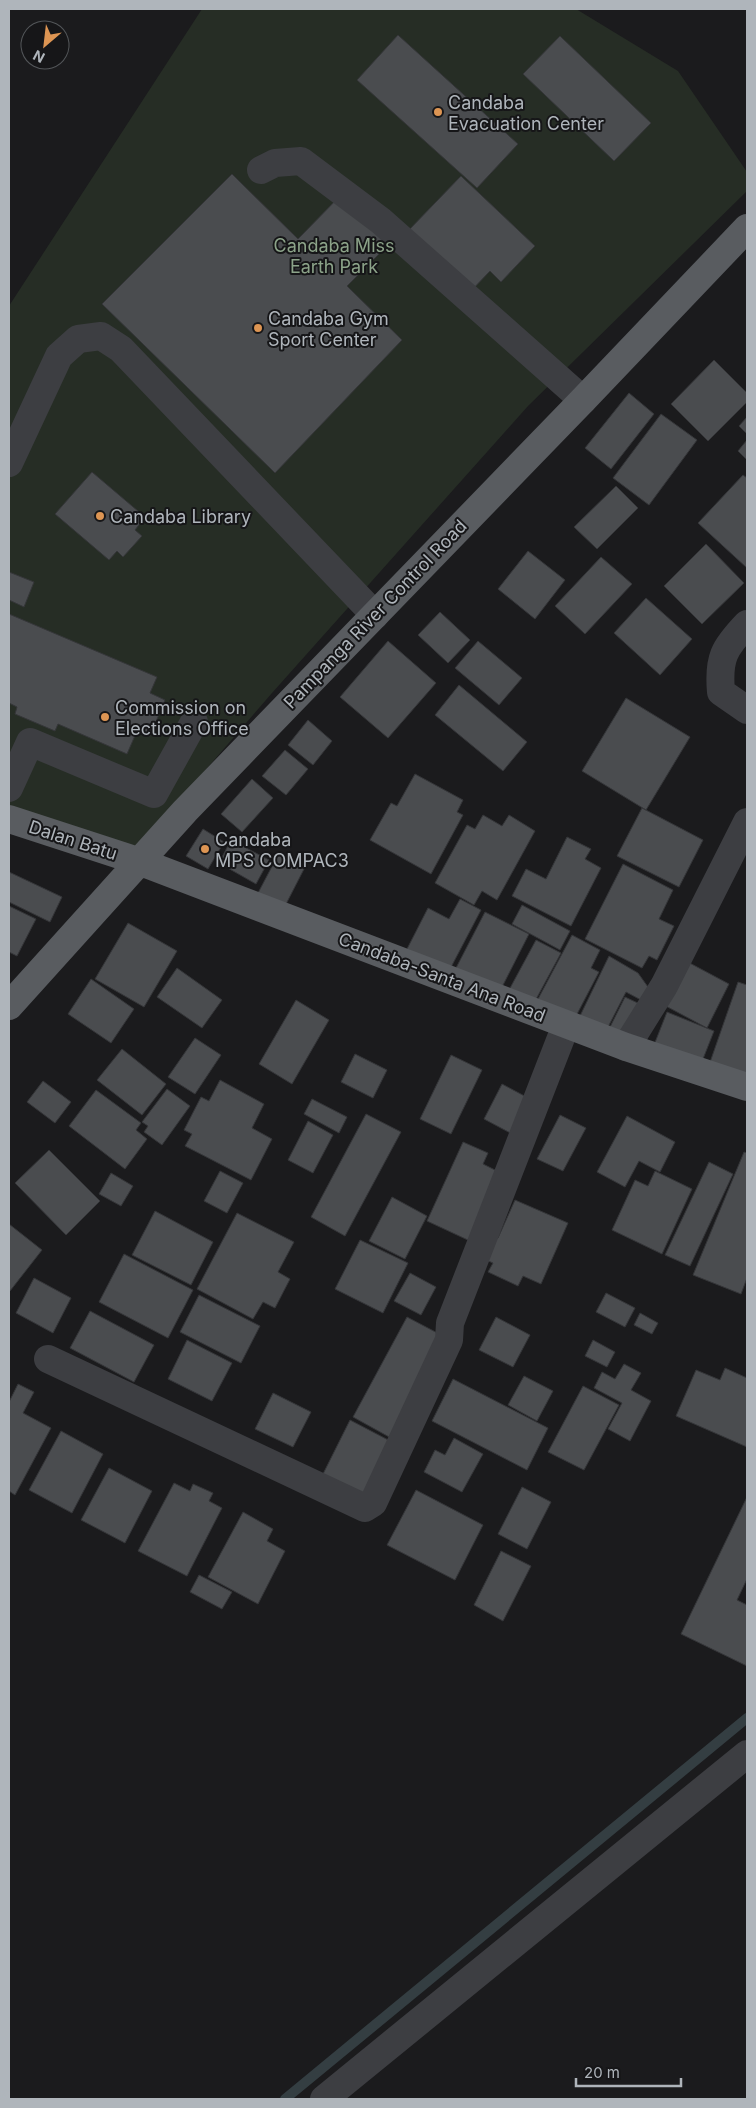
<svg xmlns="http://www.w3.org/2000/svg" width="756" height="2108" font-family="Inter,sans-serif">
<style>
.green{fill:#262d25}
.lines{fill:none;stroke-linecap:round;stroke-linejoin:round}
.stream{stroke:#343e42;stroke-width:10}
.building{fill:#4a4c4f;stroke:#353639}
.minor{stroke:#3d3e42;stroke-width:28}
.major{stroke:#595c60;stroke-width:28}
.poi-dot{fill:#dd9553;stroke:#161618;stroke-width:2}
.labels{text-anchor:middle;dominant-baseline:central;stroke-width:4;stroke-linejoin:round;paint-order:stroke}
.poi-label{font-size:18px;fill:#afb5bb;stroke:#161618;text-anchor:start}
.park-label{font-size:18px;fill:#8ca389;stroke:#161618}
.street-label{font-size:18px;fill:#afb5bb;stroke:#161618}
</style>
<rect width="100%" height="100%" fill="#1b1b1d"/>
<path class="green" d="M202 9H576L678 71 747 172V191L528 406 272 693 134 853 9 807V306Z"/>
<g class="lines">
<path class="stream" d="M285 2099 747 1718"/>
</g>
<path class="building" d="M398 35 518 144 477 188 357 80Z
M560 36 651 123 614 161 523 74Z
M232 174 298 239 340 196 389 244 347 286 402 340 275 473 102 304Z
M461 176 535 246 501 282 490 271 470 292 407 232Z
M714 360 747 393V402L708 441 671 404Z
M629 393 654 414 611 469 585 448Z
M661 414 697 440 649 505 613 478Z
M747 417V434L739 426Z
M747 440V460L738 451Z
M92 472 145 517 135 530 142 536 123 557 117 551 109 560 55 514Z
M743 475 747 478V568L698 523Z
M616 486 638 508 597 549 574 527Z
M706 544 744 583 702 624 664 586Z
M528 551 565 580 535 619 498 589Z
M601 557 632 584 585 634 555 606Z
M9 572 34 582 24 607 9 600Z
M646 598 692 639 660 675 614 633Z
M440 612 470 640 448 663 418 635Z
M9 614 157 677 150 693 165 700 150 736 137 731 127 754 58 724 55 731 15 714 17 707 9 703Z
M388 641 436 683 388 738 340 697Z
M478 641 522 678 499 705 455 668Z
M459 685 527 742 503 771 435 715Z
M626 698 690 737 646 810 582 771Z
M308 720 332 741 313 765 288 745Z
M285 750 308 769 286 795 262 776Z
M415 774 463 800 457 812 463 815 431 874 370 840 391 803 397 806Z
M252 779 273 798 242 832 221 814Z
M642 808 703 840 679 887 617 856Z
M483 815 502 826 509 815 535 831 497 900 482 891 474 905 435 883 467 825 475 829Z
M203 829 224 842 208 869 186 856Z
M567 837 591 849 585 859 601 868 571 926 512 896 526 869 546 879Z
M231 840 269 860 256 884 219 863Z
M278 855 304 869 285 906 258 893Z
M623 864 673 890 659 919 674 926 657 960 649 956 642 968 585 939Z
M9 872 62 897 50 922 9 902Z
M460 899 481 910 449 971 407 949 428 908 449 919Z
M522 905 570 931 560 950 512 924Z
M9 906 36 919 17 956 9 952Z
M485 912 529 934 500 991 456 968Z
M128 923 177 951 144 1007 95 979Z
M572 935 600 950 591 968 599 972 575 1018 538 999Z
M536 940 561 953 534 1003 509 990Z
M609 956 638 973 648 987 641 1000 626 992 606 1031 579 1018Z
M684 960 729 984 707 1028 662 1004Z
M177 968 222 1000 202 1028 157 997Z
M91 979 134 1009 111 1043 68 1014Z
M738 982 747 985V1082L708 1068Z
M625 997 642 1005 626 1036 610 1027Z
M296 1000 329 1020 292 1084 259 1064Z
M667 1012 714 1031 701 1064 654 1045Z
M195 1038 221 1055 195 1094 168 1077Z
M122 1049 166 1084 142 1115 97 1080Z
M355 1054 387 1070 373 1098 341 1082Z
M451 1055 482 1070 451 1134 420 1119Z
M220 1080 264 1104 252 1128 272 1139 251 1180 185 1146 192 1134 184 1130 201 1097 209 1101Z
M43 1081 71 1102 55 1123 27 1102Z
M502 1084 532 1100 514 1135 484 1119Z
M167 1089 190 1106 162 1145 144 1132 148 1126 142 1122Z
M96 1090 141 1123 136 1130 147 1139 125 1169 69 1126Z
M312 1099 347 1117 339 1133 304 1114Z
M366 1114 401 1132 345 1236 311 1217Z
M560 1115 586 1128 563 1171 537 1159Z
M627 1116 675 1142 660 1172 639 1161 625 1187 597 1172Z
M308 1121 333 1135 313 1173 288 1160Z
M463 1142 488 1153 483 1164 501 1173 470 1241 427 1221Z
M49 1150 100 1201 66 1235 15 1183Z
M744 1152 747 1153V1278L741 1294 693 1275Z
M709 1162 733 1174 690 1266 665 1255Z
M220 1171 243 1183 227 1213 204 1201Z
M655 1171 692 1189 662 1254 612 1230 635 1180 648 1186Z
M111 1173 133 1186 121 1206 99 1194Z
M392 1197 427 1216 405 1259 369 1241Z
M515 1200 568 1223 541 1284 523 1276 518 1286 488 1272 493 1263 479 1257 498 1238Z
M155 1211 213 1242 191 1285 132 1255Z
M237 1213 294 1242 278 1272 290 1279 275 1308 263 1302 253 1319 197 1289Z
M9 1224 42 1250 10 1291H9Z
M360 1240 408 1263 383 1313 335 1289Z
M124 1254 193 1290 168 1338 99 1302Z
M410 1273 436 1287 421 1315 394 1301Z
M34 1278 71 1298 53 1333 16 1313Z
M606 1293 635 1308 625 1327 596 1312Z
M199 1295 260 1326 241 1363 180 1332Z
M90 1311 154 1345 134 1382 70 1348Z
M640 1313 658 1323 652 1334 634 1325Z
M407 1317 445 1337 391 1438 353 1417Z
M496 1317 530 1335 513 1367 479 1350Z
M187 1340 232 1363 212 1401 168 1379Z
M593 1340 615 1352 607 1367 585 1356Z
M624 1364 641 1373 631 1390 651 1401 630 1441 608 1429 622 1403 594 1388 602 1372 615 1379Z
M725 1368 747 1378V1447L676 1416 696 1370 720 1380Z
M524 1376 553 1391 537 1421 508 1405Z
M453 1379 548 1428 527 1470 432 1421Z
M18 1384 34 1392 23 1413 51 1428 15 1495 9 1491V1402Z
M583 1386 619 1405 584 1470 548 1452Z
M273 1393 311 1412 293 1447 255 1429Z
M350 1420 394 1443 364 1500 321 1478Z
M61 1431 103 1454 72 1513 29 1490Z
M454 1438 483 1454 462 1492 424 1472 435 1450 445 1455Z
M109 1468 152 1491 125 1543 81 1520Z
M174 1483 190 1491 193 1484 213 1493 209 1501 222 1508 187 1576 138 1551Z
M522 1487 551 1502 527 1549 498 1534Z
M416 1490 483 1525 455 1580 387 1545Z
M747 1497V1579L737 1600 747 1605V1666L681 1634Z
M243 1512 273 1529 267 1541 285 1551 258 1604 208 1577Z
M501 1551 531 1566 503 1621 474 1605Z
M199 1575 232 1592 222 1609 190 1592Z"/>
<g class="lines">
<path class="minor" d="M261 170 275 163 301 161 381 221 583 400
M9 463 59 356 78 339 101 336 121 349 375 615
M747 624C724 648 718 658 721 692L747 710
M9 788 30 742 154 794 194 722
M626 1047 664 986 747 822
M48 1359 365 1508 373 1503 449 1340 450 1323 566 1025
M324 2099 747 1754"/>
<path class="major" d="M9 819 138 861 626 1047 747 1087
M9 1006 185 811 583 400 747 228"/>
</g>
<g class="poi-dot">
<circle cx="438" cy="112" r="5"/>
<circle cx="258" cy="328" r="5"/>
<circle cx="100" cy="516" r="5"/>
<circle cx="105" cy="717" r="5"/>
<circle cx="205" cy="849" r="5"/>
</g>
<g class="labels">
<g class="poi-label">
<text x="448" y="102">Candaba<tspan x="448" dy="21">Evacuation Center</tspan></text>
<text x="268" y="318">Candaba Gym<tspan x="268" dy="21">Sport Center</tspan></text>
<text x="110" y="516">Candaba Library</text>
<text x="115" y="707">Commission on<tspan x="115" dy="21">Elections Office</tspan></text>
<text x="215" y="839">Candaba<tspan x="215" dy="21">MPS COMPAC3</tspan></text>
</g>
<g class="park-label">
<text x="334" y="245">Candaba Miss<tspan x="334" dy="21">Earth Park</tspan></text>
</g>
<g class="street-label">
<text transform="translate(375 614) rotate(-46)">Pampanga River Control Road</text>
<text transform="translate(73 840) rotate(18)">Dalan Batu</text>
<text transform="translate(442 977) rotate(21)">Candaba-Santa Ana Road</text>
</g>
</g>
<rect width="756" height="2108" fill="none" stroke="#afb5bb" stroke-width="20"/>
<g transform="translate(45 45) rotate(208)"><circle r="24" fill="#161618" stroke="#535659"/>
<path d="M0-4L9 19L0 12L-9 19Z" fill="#dd9553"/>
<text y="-8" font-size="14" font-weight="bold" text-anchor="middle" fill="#afb5bb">N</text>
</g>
<path d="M576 2078v8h105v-8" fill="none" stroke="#afb5bb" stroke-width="2.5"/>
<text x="584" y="2078" font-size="15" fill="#afb5bb" stroke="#161618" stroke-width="4" paint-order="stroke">20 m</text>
</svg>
